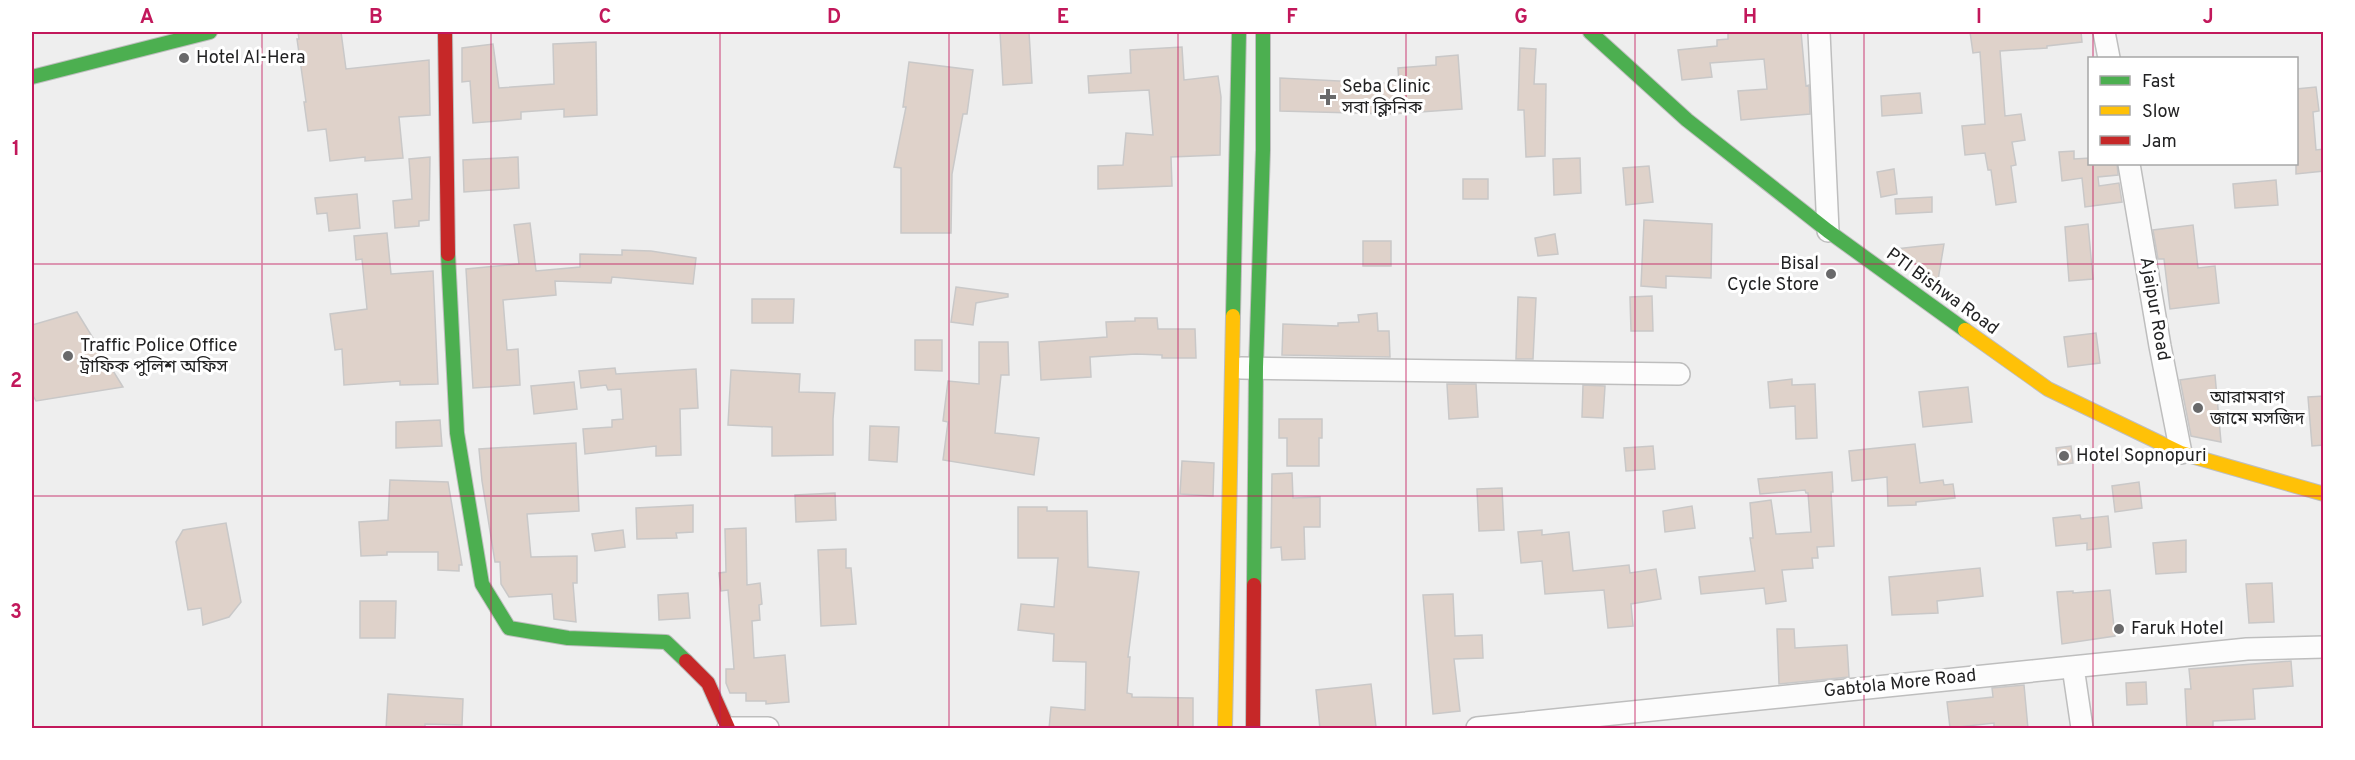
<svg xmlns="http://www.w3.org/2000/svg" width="2355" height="760" font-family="Overpass,'Noto Sans Bengali',sans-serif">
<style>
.building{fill:#dfd2ca;stroke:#c9c8c8;stroke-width:1.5}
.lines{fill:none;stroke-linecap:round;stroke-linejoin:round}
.street-casing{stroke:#bebebe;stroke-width:24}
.fast-casing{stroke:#bebebe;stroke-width:16}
.slow-casing{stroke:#bebebe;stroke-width:16}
.jam-casing{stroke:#bebebe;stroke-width:16}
.street{stroke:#fcfcfc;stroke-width:21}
.fast{stroke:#4caf50;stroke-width:14}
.slow{stroke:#ffc107;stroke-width:14}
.jam{stroke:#c62828;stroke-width:14}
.grid{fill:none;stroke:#c2185b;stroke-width:1.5;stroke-opacity:0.55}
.poi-dot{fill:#69696a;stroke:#fff;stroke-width:2}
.labels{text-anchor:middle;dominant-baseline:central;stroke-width:6;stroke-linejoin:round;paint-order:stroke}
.poi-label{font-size:18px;fill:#222223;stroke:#fff;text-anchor:start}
.street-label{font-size:18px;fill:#222223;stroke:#fff}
.neatline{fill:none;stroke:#c2185b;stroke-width:2}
.grid-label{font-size:20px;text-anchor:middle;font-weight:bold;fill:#c2185b}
</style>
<rect width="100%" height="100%" fill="#eee"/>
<path class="building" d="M298 32H341L346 69 429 60 430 115 399 117 403 158 365 161V157L330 161 326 129 308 131 304 102H306L297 39H299Z
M1000 32H1029L1032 83 1003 85Z
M1728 32H1801L1806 86 1809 85 1810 114 1741 120 1738 91 1767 89 1764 59 1710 63 1712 77 1682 80 1678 50 1717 46V40L1728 39Z
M1970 32H2081L2082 42 2047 46V48L2000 51 2005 116 2021 114 2025 140 2012 142 2016 165 2011 166 2016 202 1996 205 1991 170H1988L1985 153 1965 155 1962 126 1985 124 1980 52 1973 53Z
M596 42 597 115 564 117V109L521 112V119L473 123 470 81 462 82V48L493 44 499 88 554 84 553 44Z
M1182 47 1184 80 1218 76 1221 97 1220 155 1171 157 1172 186 1098 189V166L1123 165 1126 133 1153 135 1149 90 1089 93 1088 76 1131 73 1130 50Z
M1520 48 1536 49 1534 84H1546L1545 156 1526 157 1524 110H1518Z
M1458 55 1462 109 1392 114 1280 111V78L1399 84 1398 68 1436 65V57Z
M909 62 973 70 967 114H963L952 174 951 233H901V168L894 167 906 107H903Z
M2316 87 2319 111 2313 112 2316 150 2324 149V171L2296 174V89Z
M1920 93 1922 113 1882 116 1881 96Z
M2074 151V159L2090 158V164H2117L2118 175 2098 177 2099 186 2119 183 2122 202 2085 207 2082 178 2062 181 2059 152Z
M430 157 429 220 419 221V226L395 228 393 201 412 199 409 159Z
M518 157 519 188 464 192 463 160Z
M1580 158 1581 193 1554 195 1553 159Z
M1649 166 1653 202 1626 205 1623 168Z
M1894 169 1897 194 1881 197 1877 172Z
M1463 179H1488V199H1463Z
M2276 180 2278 205 2235 208 2233 184Z
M357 194 360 228 329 231 327 213 317 214 315 198Z
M1932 197V212L1896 214 1895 199Z
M1644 220 1712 224 1711 278 1666 276V288L1641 286Z
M530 223 536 271 580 267V254L622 255V250L651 251 696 258 693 284 612 277 611 283 555 281 556 295 503 300 507 350 518 349 520 385 473 388 466 269 519 264 514 225Z
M2088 224 2093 279 2069 281 2065 227Z
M2193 225 2198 268 2215 266 2219 303 2170 309 2164 259H2158L2153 230Z
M387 233 391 274 433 271 438 384 400 385V381L344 385 342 349 335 350 330 314 367 309 362 259 356 260 354 236Z
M1555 234 1558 254 1538 256 1535 238Z
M1363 241H1391V266H1363Z
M1944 244 1938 280 1895 249 1922 246Z
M956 287 1008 294V297L976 303 973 325 951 322Z
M1652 296 1653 331H1631L1630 297Z
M1518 297 1536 298 1533 359H1516Z
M752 299H794L793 323H752Z
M77 312 123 387 36 401 32 394V325Z
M1377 313 1378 331H1389L1390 357 1282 355 1283 324 1338 326V323L1359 322 1358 315Z
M1135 318H1157L1158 329H1195L1196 358H1162V355L1136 354 1090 357 1091 377 1041 380 1039 342 1107 337 1106 322 1135 321Z
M2096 333 2100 363 2068 367 2064 337Z
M915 340H942V371L915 370Z
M979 342H1008L1009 375H1001L995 433 1039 438 1034 475 943 460 948 422 943 421 948 381 979 384Z
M615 368 616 374 696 369 698 408 680 409 681 455 656 456V446L585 454 583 429 612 427V420L623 419 621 389 608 390 606 385 581 388 579 371Z
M731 370 800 374 799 392 835 393 833 419V455L772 456V427L728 425Z
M2215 375 2221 442 2191 436 2180 380Z
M1792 379V385L1815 384 1817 438 1796 439 1795 406 1770 408 1768 382Z
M574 382 577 409 534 414 531 386Z
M1447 384H1476L1478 417 1449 419Z
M1583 385 1605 386 1603 418 1582 417Z
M1968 387 1972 422 1923 427 1919 392Z
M2324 396V445L2312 446 2308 397Z
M1279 419H1322V438H1319V466H1287V438H1279Z
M440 420 442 446 396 448V422Z
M870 426 899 427 897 462 869 460Z
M576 443 579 511 527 514 531 557 577 556V583H573L576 622 554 619 552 594 509 597 501 584 500 562H495L482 481 479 449Z
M1915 444 1920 483 1943 480 1944 485 1953 484 1955 498 1916 502V505L1888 506 1887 477 1852 481 1849 451Z
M1653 446 1655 469 1626 471 1624 448Z
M2071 446 2073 463 2058 465 2056 448Z
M1182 461 1214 463 1213 496 1180 494Z
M1832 472 1833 492H1831L1834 546 1817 547 1818 558H1812L1813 568 1782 570 1786 601 1766 604 1764 588 1701 594 1699 577 1755 571 1750 538H1753L1750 503 1771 500 1776 534 1811 532 1808 493H1806L1805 490 1760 494 1758 479Z
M1292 473 1293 498 1320 497V527H1304L1305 559 1282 560 1281 547 1271 548 1272 474Z
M390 480 448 482 462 565H459V571L438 570V552H387V555L361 556 359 522 388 520Z
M2139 482 2142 508 2115 512 2112 486Z
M1502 488 1504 530 1479 531 1477 489Z
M835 493 836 520 796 522 795 495Z
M693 505V532L676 533 677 538 637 539 636 508Z
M1692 506 1695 528 1665 532 1663 511Z
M1018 507H1047V511H1087L1088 567 1139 572 1128 657H1130L1127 693 1132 694V697L1193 698V729H1049L1051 707 1085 710 1086 662 1053 661 1054 634 1018 630 1021 604 1054 607 1058 558H1018Z
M2080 515 2081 519 2108 516 2111 547 2087 550V543L2056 546 2053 518Z
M226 523 241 602 229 617 203 625 201 608 188 610 176 542 183 530Z
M746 528 747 585 760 583 762 604 759 605 760 620 752 621 754 658 785 655 789 702 766 704V701H746V693H730L726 683V669H734L728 590 721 591 719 573 726 572 725 529Z
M623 530 625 547 595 551 592 534Z
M1542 530V535L1569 532 1573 571 1629 565 1630 573 1656 569 1661 599 1631 604 1633 626 1608 628 1604 590 1545 594 1542 561 1521 563 1518 532Z
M2186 540V572L2156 574 2153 543Z
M846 549V568H851L856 624 821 626 818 550Z
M1980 568 1983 596 1937 601 1938 613 1892 615 1889 577Z
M2272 583 2274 622 2249 623 2246 584Z
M2110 590 2115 636 2062 644 2057 592 2073 591V593Z
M688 593 690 618 659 620 658 595Z
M1453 594 1455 636 1482 635 1483 658 1454 659 1460 711 1433 714 1423 595Z
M360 601H396L395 638H360Z
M1777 629H1794L1795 648 1847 645 1849 677 1779 684Z
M2291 661 2293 686 2253 689 2255 719 2213 721V729H2187L2185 689H2191L2189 669Z
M2146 682 2147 704 2127 705 2126 683Z
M1371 684 1376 727 1320 729 1316 690Z
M2024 685 2028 729H1994V723L1950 728 1947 702 1993 697 1992 688Z
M388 694 463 699 462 725 425 724V729H386Z"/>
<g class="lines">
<defs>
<path id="street" d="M1819 32 1828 231
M2104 32 2109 58
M2129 164 2160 346 2181 453
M1241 368 1679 374
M2073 667 2082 728
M728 728H768
M1477 728 2247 649 2324 647"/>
<path id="fast" d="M1590 32 1687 120 1828 231 1965 330
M32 77 210 32
M448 254 457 433 482 584 509 628 568 638 666 642 686 661
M1233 316 1239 32
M1254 585 1256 367 1263 150V32"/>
<path id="slow" d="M1965 330 2048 389 2181 453 2324 494
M1225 728 1233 316"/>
<path id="jam" d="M445 32 448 254
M686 661 708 683 728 728
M1253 728 1254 585"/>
</defs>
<use href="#street" class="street-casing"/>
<use href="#fast" class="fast-casing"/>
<use href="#slow" class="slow-casing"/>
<use href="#jam" class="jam-casing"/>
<use href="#street" class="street"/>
<use href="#fast" class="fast"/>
<use href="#slow" class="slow"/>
<use href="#jam" class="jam"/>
</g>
<path class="grid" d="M262 32V728M491 32V728M720 32V728M949 32V728M1178 32V728M1406 32V728M1635 32V728M1864 32V728M2093 32V58M2093 164V728M32 264H2324M32 496H2324"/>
<g class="poi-dot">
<circle cx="184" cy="58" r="6"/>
<path d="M1325 88h6v6h6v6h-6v6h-6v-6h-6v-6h6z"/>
<circle cx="1831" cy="274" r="6"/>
<circle cx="68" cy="356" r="6"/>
<circle cx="2198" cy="408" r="6"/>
<circle cx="2064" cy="456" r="6"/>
<circle cx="2119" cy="629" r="6"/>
</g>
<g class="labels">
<g class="poi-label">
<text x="196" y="58">Hotel Al-Hera</text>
<text x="1342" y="87">Seba Clinic<tspan x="1342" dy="21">সবা ক্লিনিক</tspan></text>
<text x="1819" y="264" text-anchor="end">Bisal<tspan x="1819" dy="21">Cycle Store</tspan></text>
<text x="80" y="346">Traffic Police Office<tspan x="80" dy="21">ট্রাফিক পুলিশ অফিস</tspan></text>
<text x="2210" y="398">আরামবাগ<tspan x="2210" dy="21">জামে মসজিদ</tspan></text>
<text x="2076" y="456">Hotel Sopnopuri</text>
<text x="2131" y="629">Faruk Hotel</text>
</g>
<g class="street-label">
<text transform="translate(1942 292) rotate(36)">PTI Bishwa Road</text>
<text transform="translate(2154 309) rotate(80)">Ajaipur Road</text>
<text transform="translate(1900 684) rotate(-6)">Gabtola More Road</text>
</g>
</g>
<rect width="2355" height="760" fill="none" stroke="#ffffff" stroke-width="66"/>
<rect x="2088" y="57" width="210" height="108" fill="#ffffff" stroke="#a7a7a7" stroke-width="1.5"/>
<rect x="2100" y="76" width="30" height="9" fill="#4caf50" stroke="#a7a7a7" stroke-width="1.5"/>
<text x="2142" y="87" font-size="18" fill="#222223">Fast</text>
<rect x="2100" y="106" width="30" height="9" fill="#ffc107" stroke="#a7a7a7" stroke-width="1.5"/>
<text x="2142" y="117" font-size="18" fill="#222223">Slow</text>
<rect x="2100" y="136" width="30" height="9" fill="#c62828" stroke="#a7a7a7" stroke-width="1.5"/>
<text x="2142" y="147" font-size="18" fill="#222223">Jam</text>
<rect x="33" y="33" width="2289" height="694" class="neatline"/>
<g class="grid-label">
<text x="147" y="23">A</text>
<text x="376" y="23">B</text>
<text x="605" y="23">C</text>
<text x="834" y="23">D</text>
<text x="1063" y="23">E</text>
<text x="1292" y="23">F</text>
<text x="1521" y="23">G</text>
<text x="1750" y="23">H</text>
<text x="1979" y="23">I</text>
<text x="2208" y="23">J</text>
<text x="16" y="155">1</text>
<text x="16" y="387">2</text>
<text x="16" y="618">3</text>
</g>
</svg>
